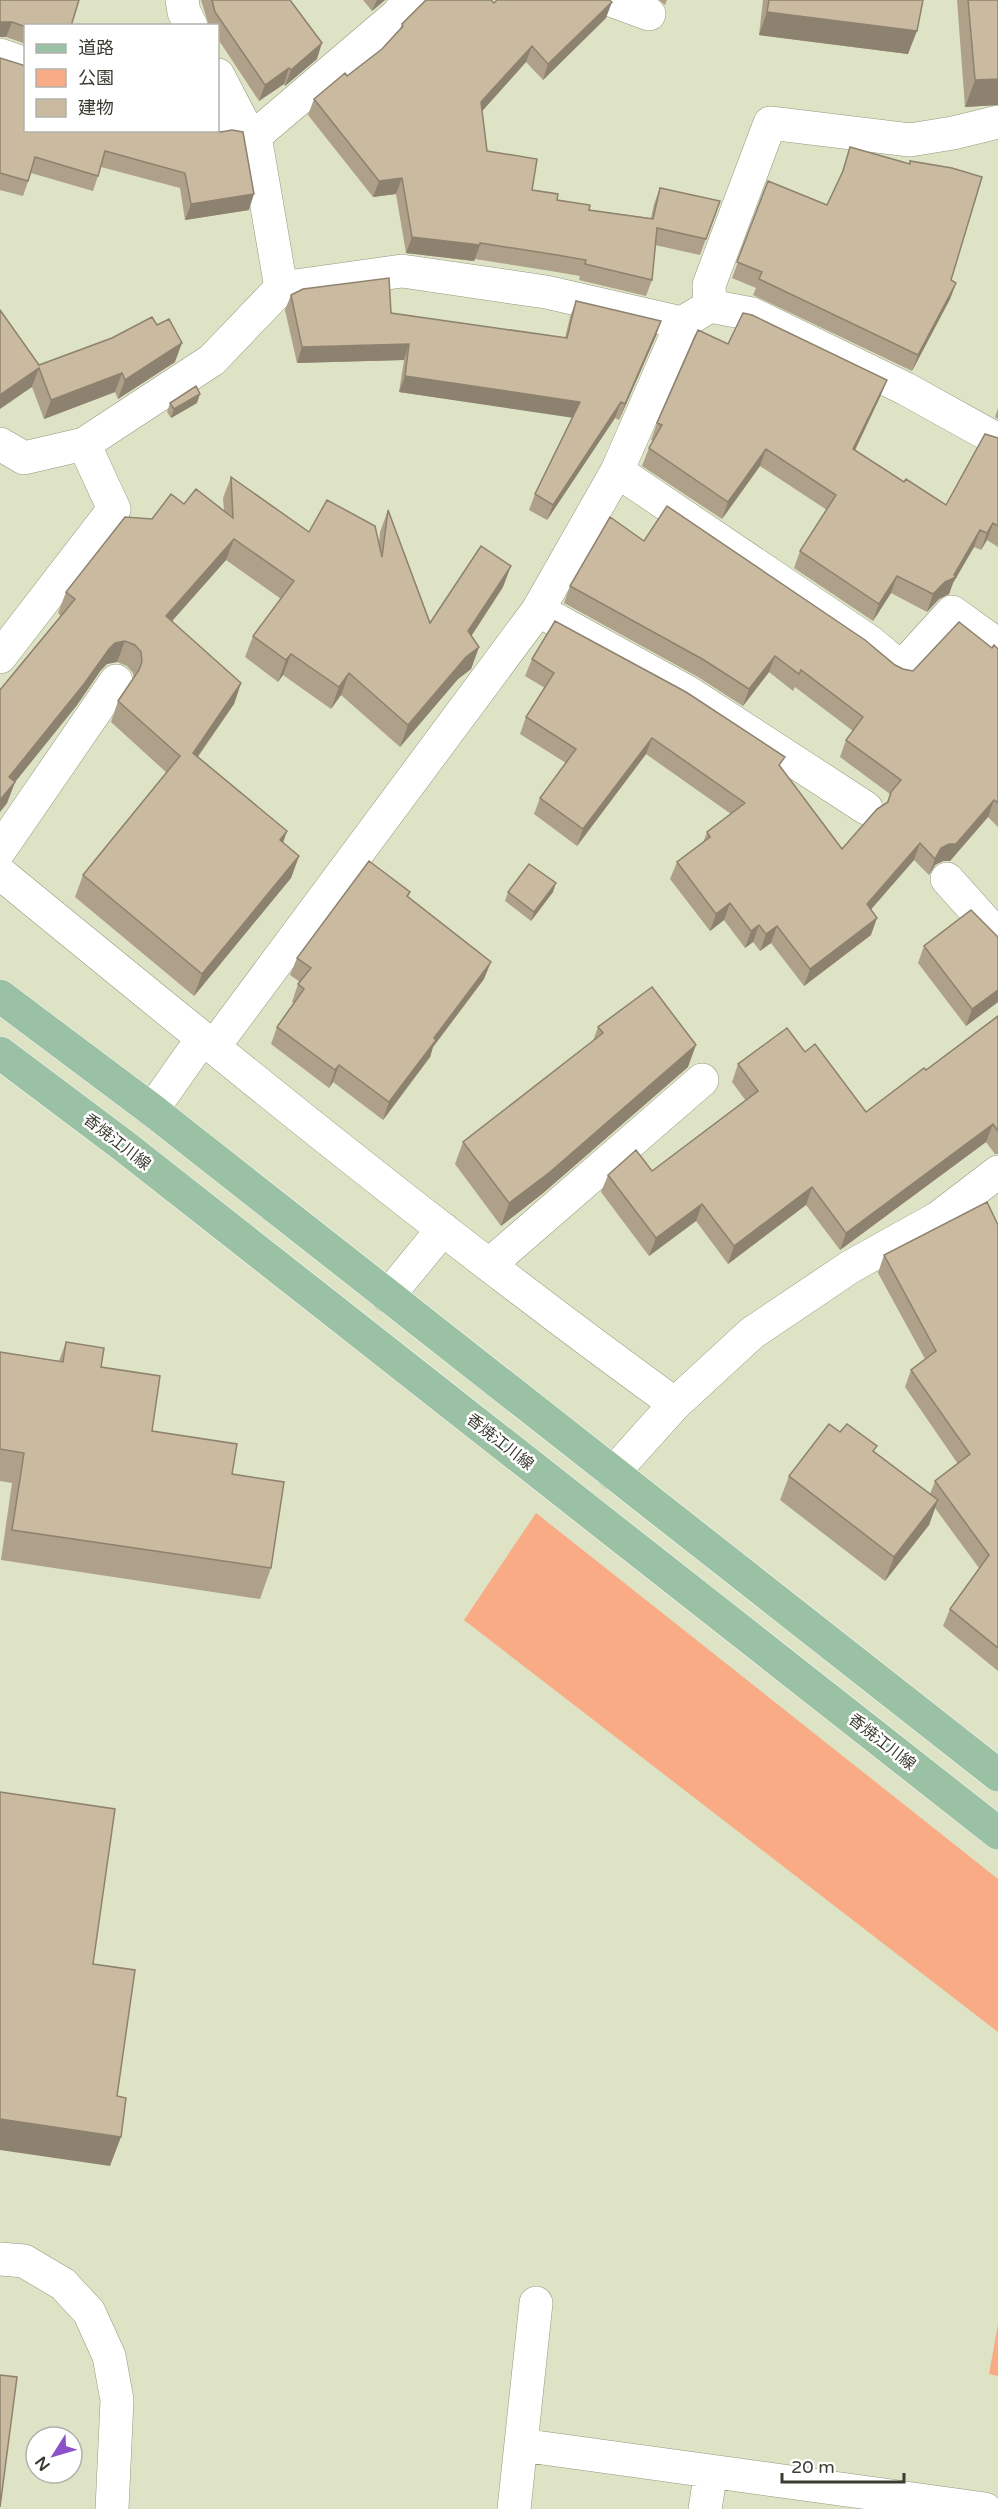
<svg xmlns="http://www.w3.org/2000/svg" width="998" height="2509" font-family="'Varela Round','Noto Sans JP',sans-serif">
<style>
.green{fill:#f8ab84}
.lines{fill:none;stroke-linecap:round;stroke-linejoin:round}
.minor-casing{stroke:#93997c;stroke-width:34}
.major-casing{stroke:#fff;stroke-width:34}
.minor{stroke:#fff;stroke-width:33}
.major{stroke:#9bc1a4;stroke-width:33}
.wall{fill:#aea089}
.shaded-wall{fill:#8d826f}
.building{fill:#caba9f;stroke:#8d826f;stroke-width:1.5}
.labels{text-anchor:middle;dominant-baseline:central;stroke-width:5;stroke-linejoin:round;paint-order:stroke}
.street-label{font-size:16px;fill:#3b3d31;stroke:#fff}
</style>
<rect width="100%" height="100%" fill="#dde3c4"/>
<path class="green" d="M536 1513 998 1879V2032L464 1620Z
M998 2324V2376L989 2374Z"/>
<g class="lines">
<defs>
<path id="minor" d="M182 0 184 12 191 26
M611 0 649 14
M0 55 26 64
M218 75 246 129
M218 125 246 129 255 136 281 288
M255 136 396 16 410 0
M710 306 709 285 770 123 910 140 953 133 998 122
M0 444 24 458 84 444 212 360 281 288 402 271 546 292 682 323
M617 471 870 642 901 668 952 612 998 645
M538 610 689 693 866 808
M0 657 114 509 84 444
M0 850 116 681
M0 873C221 1054 443 1236 675 1404
M947 879 998 936
M202 1039 218 1041 538 610 617 471 682 323 710 306 752 314 906 389 998 440
M152 1110 202 1039
M489 1265 702 1080
M388 1296 443 1229
M613 1473 675 1404 752 1333 850 1267 938 1218 998 1172
M0 2259 24 2261 63 2284 89 2312 109 2356 117 2400 112 2509
M521 2445 985 2509
M514 2509 536 2303
M705 2509 711 2471"/>
<path id="major" d="M0 996 152 1110 998 1775
M0 1053 124 1146 998 1833"/>
</defs>
<use href="#minor" class="minor-casing"/>
<use href="#major" class="major-casing"/>
<use href="#minor" class="minor"/>
<use href="#major" class="major"/>
</g>
<path class="wall" d="M0 0 26 26V44L6 37Z
M201 0H290L317 59 285 86 284 84 259 101 218 39V26H209Z
M363 0H385L372 11Z
M659 0H667L665 5Z
M763 0H923L908 54 759 35Z
M957 0H998V105L965 107Z
M494 3 606 18 543 80 526 62 482 111 487 151 532 190 557 200 589 210 651 218 654 204 660 188 720 201 700 255 655 245 652 280 646 296 579 280 580 276 551 271 475 259 474 261 406 253 396 194 373 197 308 115 314 99 347 76 382 49 400 29 402 24Z
M0 58 26 130H216L249 210 185 220 180 188 101 167 93 191 31 173 23 196 0 190Z
M850 147 909 164 910 161 951 280 956 283 950 299 912 371 753 295 756 288 732 278 768 181 827 205 840 178Z
M291 295 391 313 565 338 570 317 576 301 656 336 619 420 615 418 547 520 529 510 535 494 573 417 399 392 404 360 297 363 285 310Z
M728 344 887 380 880 397 855 450 904 482 946 505 998 438V547L987 540 981 550 974 547 953 583 949 594 939 599 927 612 891 593 873 621 794 568 800 551 827 510 760 466 722 519 642 466 649 448 653 441 651 440 657 423Z
M175 362 118 399 115 392 44 419 32 387 39 365Z
M170 403H197L171 418 167 412Z
M998 408V419L995 417Z
M231 477 309 532 379 543 380 532 388 510 430 623 503 587 471 636 479 647 471 669 458 679 400 747 341 695 331 709 283 675 278 682 245 657 253 636 281 599 226 560 172 621 241 683 234 704 198 757 287 831 283 843 299 856 291 878 194 996 75 897 83 875 167 773 111 722 118 701 134 678 133 673 127 666 117 662 107 664 101 670 77 705 15 782 7 803 0 812V690L61 616 58 613 66 592 152 519 184 504 224 510 223 498Z
M644 541 903 669 913 671 992 648 998 649V827L988 817 950 861H943L935 865 929 875 914 860 871 909V935L804 986 771 943 760 951 753 942 745 948 724 920 710 931 670 879 677 862 703 843 707 832 731 814 646 754 577 846 534 814 540 798 566 763 520 734 526 717 545 688 525 676 532 659 781 768 842 849 887 802 890 794 840 757 846 740 853 731 795 687 793 691 769 672 743 706 698 677 564 603 570 586Z
M410 892 408 897 484 979 433 1047 430 1057 383 1120 333 1082 329 1088 271 1044 277 1027 294 1003 292 1002 298 984 300 982 290 975 297 958Z
M508 892H553L531 921 505 901Z
M924 946 998 1002 966 1026 918 963Z
M998 1016V1154H995L986 1142 840 1250 806 1205 728 1264 696 1221 649 1256 601 1192 608 1175 652 1171 746 1101 732 1082 738 1064 805 1052 866 1112 926 1070Z
M598 1027 688 1067 542 1194 501 1226 455 1164 463 1142 593 1041Z
M998 1225V1671L943 1626 950 1609 979 1568 935 1508 929 1525 885 1581 780 1500 789 1476 840 1432 875 1452 930 1494 935 1481 958 1464 905 1387 911 1370 925 1359 878 1273 884 1255Z
M66 1342 101 1367 152 1431 232 1474 271 1568 260 1599 1 1560 12 1483 0 1481V1352L59 1361Z"/>
<path class="shaded-wall" d="M377 0H385L372 11Z
M612 2 606 18 543 80 548 64Z
M767 12 917 31 908 54 759 35Z
M0 22H12L6 37H0Z
M322 43 317 59 285 86 291 70Z
M532 46 526 62 476 118 481 102Z
M289 68 284 84 259 101 265 85Z
M998 79V105L965 107 975 80Z
M402 178 396 194 373 197 379 181Z
M254 194 249 210 185 220 191 204Z
M412 237 480 245 474 261 406 253Z
M956 283 950 299 912 371 918 355Z
M661 321 656 336 619 420 625 404Z
M182 343 175 362 118 399 125 380Z
M409 344 404 360 297 363 302 347Z
M39 368 32 387 0 409V395Z
M122 373 115 392 44 419 51 400Z
M405 376 580 402 574 418 399 392Z
M887 380 880 397 847 467 853 449Z
M200 394 197 403 171 418 174 409Z
M621 402 615 418 547 520 553 505Z
M766 449 760 466 722 519 728 502Z
M993 523 987 540 981 550 987 533Z
M980 530 974 547 953 583 949 594 939 599 927 612 933 594 945 582 954 575Z
M234 539 226 560 158 637 166 616Z
M511 566 503 587 461 652 468 631Z
M897 576 891 593 873 621 879 604Z
M125 641 117 662 107 664 101 670 77 705 3 797 15 782 7 803 0 812V800L9 777 109 649 115 643Z
M479 647 471 669 458 679 400 747 408 725 466 657Z
M291 654 283 675 278 682 286 660Z
M775 656 769 672 743 706 749 689Z
M349 673 341 695 331 709 339 687Z
M241 683 234 704 185 774 193 753Z
M652 738 646 754 577 846 583 829Z
M994 800 988 817 950 861H943L935 865 929 875 935 859 941 848Z
M287 831 279 853 280 840Z
M920 843 914 860 861 921 867 904Z
M299 856 291 878 194 996 202 974Z
M556 883 553 892 531 921 534 912Z
M730 903 724 920 710 931 716 914Z
M877 918 871 935 804 986 810 969Z
M759 925 753 942 745 948 751 931Z
M777 926 771 943 760 951 766 934Z
M491 962 484 979 433 1047 430 1057 383 1120 389 1102 434 1038Z
M998 990V1002L966 1026 972 1009Z
M696 1045 688 1067 542 1194 501 1226 509 1203Z
M339 1065 333 1082 329 1088 335 1070Z
M993 1124 986 1142 840 1250 846 1233Z
M812 1187 806 1205 728 1264 734 1246Z
M702 1204 696 1221 649 1256 656 1238Z
M938 1500 929 1525 885 1581 894 1557Z
M0 2119 121 2137 110 2166 0 2150Z"/>
<path class="building" d="M0 0H79L71 26H26V27L12 22H0Z
M212 0H290L322 43 291 70 289 68 265 85 215 12Z
M426 0H491L494 3 497 0H609L612 2 548 64 532 46 481 102 487 151 537 159 532 190 558 194 557 200 590 205 589 210 653 219 660 188 720 201 706 239 657 228 652 280 585 264 586 260 557 255 480 243V245L412 237 402 178 379 181 314 99 345 73 347 76 382 49 403 26 402 24Z
M769 0H923L917 31 767 12Z
M968 0H998V79L975 80Z
M0 58 26 66V130H216L221 132 232 130 243 132 254 194 191 204 185 173 105 151 98 176 35 157 28 181 0 173Z
M850 147 910 164V161L952 168 982 177 951 280 956 283 918 355 759 279 762 272 737 262 768 181 827 205 843 171Z
M389 278 391 313 567 338 576 301 661 321 625 404 621 402 553 505 535 494 580 402 405 376 409 344 302 347 291 295 303 289Z
M0 310 39 365 112 338 152 317 157 325 169 319 182 343 125 380 122 373 51 400 39 368 0 395Z
M743 313 752 315 887 380 853 449 904 482 906 479 946 505 985 434 998 438V526L993 523 987 533 980 530 954 575 956 577 945 582 933 594 897 576 879 604 800 551 836 495 766 449 728 502 649 448 662 425 657 423 698 330 728 344Z
M196 386 200 394 174 409 170 403Z
M231 477 309 532 327 500 375 526 382 557 388 510 430 623 481 546 511 566 468 631 479 647 466 657 408 725 349 673 339 687 291 654 286 660 253 636 294 581 234 539 166 616 241 683 193 753 287 831 280 840 299 856 202 974 83 875 180 756 118 701 139 670 142 662 141 652 135 645 125 641 115 643 109 649 84 684 9 777 15 782 0 800V690L75 599 66 592 125 517 152 519 171 494 184 504 196 489 233 518Z
M667 506 865 640 895 665 903 669 913 671 959 622 992 648 994 645 998 649V803L994 800 956 844H949L941 848 935 859 920 843 867 904 877 918 810 969 777 926 766 934 759 925 751 931 730 903 716 914 677 862 710 837 707 832 745 803 652 738 583 829 540 798 576 749 526 717 554 673 532 659 555 621 686 692 785 757 779 765 842 849 877 809 888 802 891 792 901 780 846 740 863 717 801 670 799 674 775 656 749 689 704 660 570 586 610 517 644 541Z
M369 861 410 892 407 896 491 962 434 1038 436 1040 389 1102 339 1065 335 1070 277 1027 304 989 298 984 311 968 297 958Z
M529 864 556 883 534 912 508 892Z
M971 910 998 937V990L972 1009 924 946Z
M652 987 696 1045 550 1172 509 1203 463 1142 603 1033 598 1027Z
M998 1016V1131L993 1124 846 1233 812 1187 734 1246 702 1204 656 1238 608 1175 636 1150 652 1171 758 1091 738 1064 787 1028 805 1052 815 1044 866 1112 924 1068 926 1070Z
M987 1202 998 1225V1648L950 1609 989 1555 935 1481 970 1454 911 1370 936 1351 884 1255Z
M66 1342 104 1348 101 1367 160 1376 152 1431 237 1444 232 1474 284 1482 271 1568 12 1530 24 1453 0 1449V1352L63 1362Z
M829 1424 840 1432 847 1424 877 1446 873 1451 938 1500 894 1557 789 1476Z
M0 1792 115 1809 93 1964 135 1970 117 2096 126 2098 121 2137 0 2119Z
M0 2375 17 2377 0 2507Z"/>
<g class="labels">
<g class="street-label">
<text transform="translate(117 1142) rotate(38)">香焼江川線</text>
<text transform="translate(500 1442) rotate(38)">香焼江川線</text>
<text transform="translate(882 1742) rotate(38)">香焼江川線</text>
</g>
</g>
<rect x="24" y="24" width="195" height="108" fill="#ffffff" stroke="#b1b1ad" stroke-width="1.5"/>
<rect x="36" y="44" width="30" height="9" fill="#9bc1a4" stroke="#b1b1ad" stroke-width="1.5"/>
<text x="78" y="54" font-size="18" fill="#3b3d31">道路</text>
<rect x="36" y="69" width="30" height="18" fill="#f8ab84" stroke="#b1b1ad" stroke-width="1.5"/>
<text x="78" y="84" font-size="18" fill="#3b3d31">公園</text>
<rect x="36" y="99" width="30" height="18" fill="#caba9f" stroke="#b1b1ad" stroke-width="1.5"/>
<text x="78" y="114" font-size="18" fill="#3b3d31">建物</text>
<g transform="translate(54 2455) rotate(233)"><circle r="28" fill="#ffffff" stroke="#b1b1ad" stroke-width="1.5"/>
<path d="M0-4.5L10 22L0 15L-10 22Z" fill="#8c51c8"/>
<text y="-9" font-size="16" font-weight="bold" text-anchor="middle" fill="#3b3d31">N</text>
</g>
<path d="M782 2473v9h122v-9" fill="none" stroke="#3b3d31" stroke-width="3"/>
<text x="791" y="2473" font-size="18" fill="#3b3d31" stroke="#ffffff" stroke-width="4.5" paint-order="stroke">20 m</text>
</svg>
